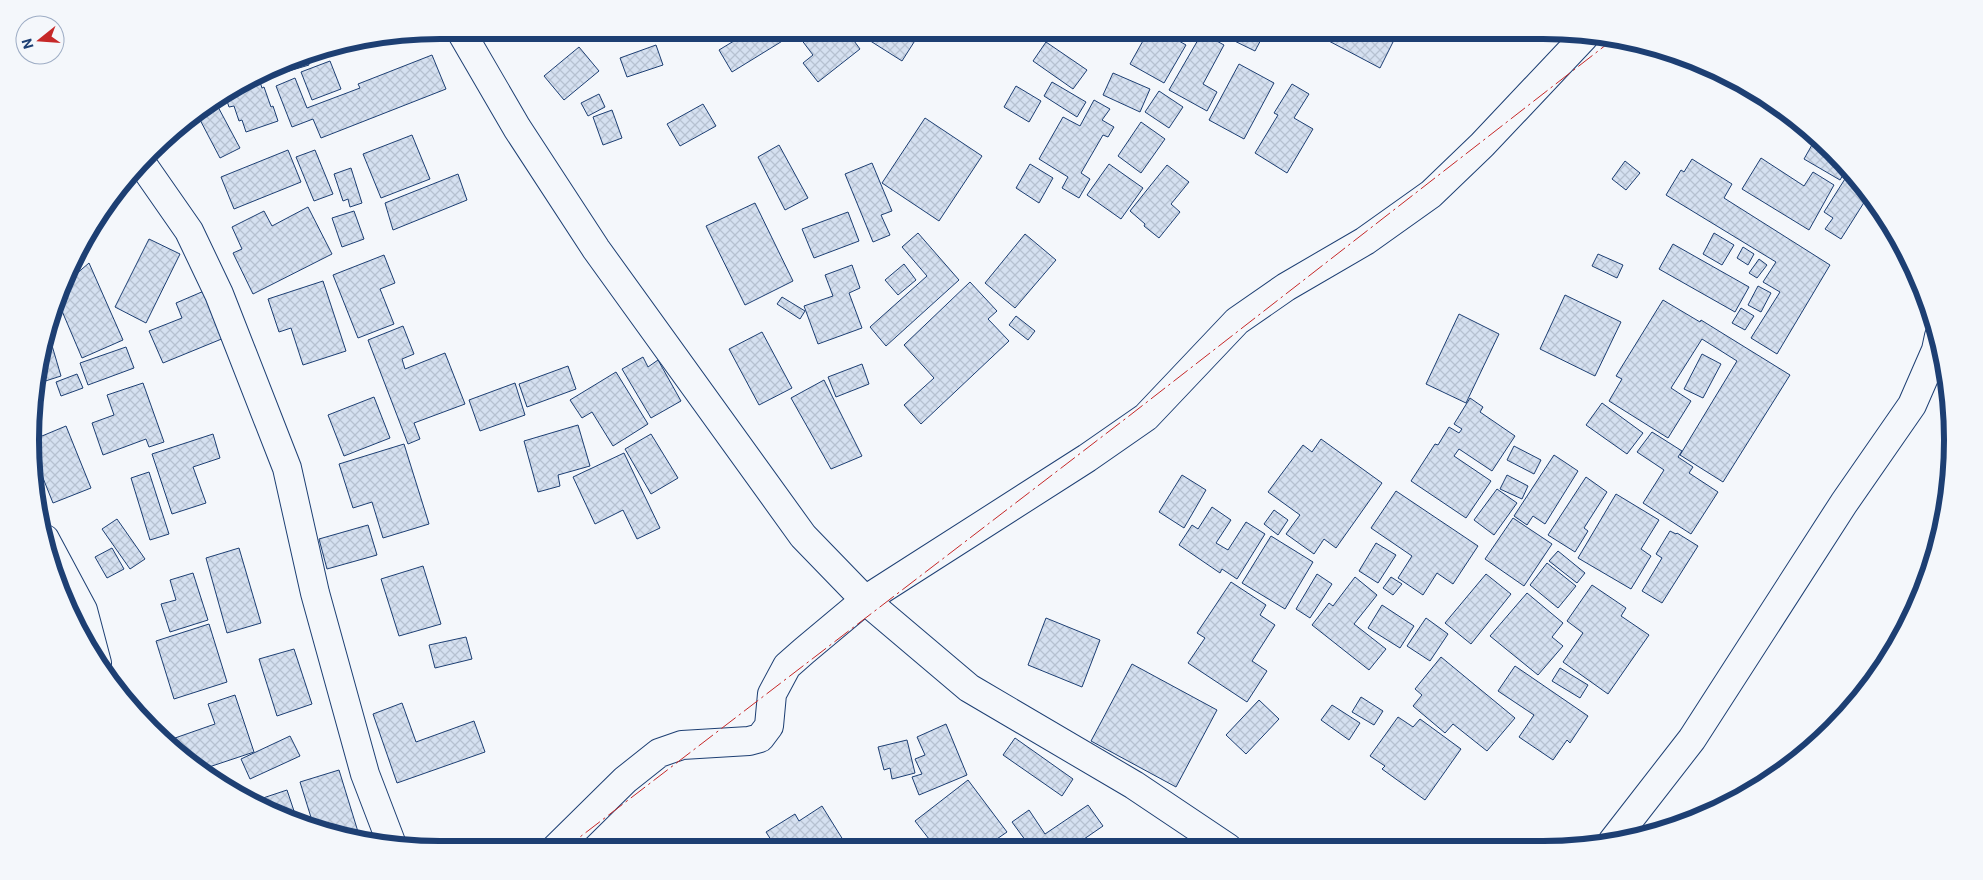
<svg xmlns="http://www.w3.org/2000/svg" width="1983" height="880" font-family="Roboto,sans-serif">
<style>
.building{fill:url(#building-cross-hatch);stroke:#1d3f73}
.lines{fill:none;stroke-linecap:round;stroke-linejoin:round}
.street-casing{stroke:#1d3f73;stroke-width:30}
.street{stroke:#f4f7fb;stroke-width:28}
.power{stroke:#c62828;stroke-width:1;stroke-dasharray:18 4 2.5 4;stroke-linecap:butt}
.rim{fill:none;stroke:#1d3f73;stroke-width:6}
</style>
<defs>
<pattern id="building-cross-hatch" width="8" height="8" patternUnits="userSpaceOnUse" patternTransform="scale(1.25)"><rect width="8" height="8" fill="#d5e0f0"/><path d="M0 0l8 8M0 8l8-8" fill="none" stroke="#b6c1d1"/></pattern>
</defs>
<rect width="100%" height="100%" fill="#f4f7fb"/>
<path class="building" d="M752 30H778L784 40 732 72 719 50Z
M794 30H846L860 49 818 82 803 63 813 55Z
M853 30H901L916 39 902 61Z
M910 30H925L920 37Z
M1149 30H1160L1186 45 1164 83 1130 64Z
M1178 30H1192L1189 36Z
M1212 30H1266L1255 51Z
M1308 30H1389L1397 34 1380 68Z
M1202 33 1224 45 1203 84 1217 92 1207 111 1169 90Z
M1046 42 1087 70 1073 89 1033 61Z
M349 45 317 57 315 51Z
M656 45 663 65 627 77 620 58Z
M579 47 599 71 564 100 544 76Z
M305 53 309 65 289 71 286 62Z
M432 55 446 89 321 138 313 119 292 127 276 86 295 78 307 108 360 88 358 84Z
M330 61 341 89 312 100 301 72Z
M1239 64 1274 83 1244 139 1209 120Z
M1113 73 1150 89 1140 112 1103 95Z
M259 79 262 88 264 87 271 107 273 106 278 121 246 132 242 120 239 121 234 106 229 107 226 98 235 96 232 88Z
M1052 82 1086 102 1077 117 1044 96Z
M1292 84 1309 94 1294 118 1313 129 1287 173 1255 153 1278 115 1274 113Z
M1016 86 1041 101 1029 122 1004 107Z
M1159 91 1183 107 1169 128 1145 112Z
M599 94 605 107 588 116 581 103Z
M1094 100 1110 109 1102 120 1114 127 1108 137 1103 135 1081 173 1090 179 1079 198 1062 188 1068 177 1039 159 1063 117 1080 126Z
M703 104 716 126 680 146 667 124Z
M217 105 240 148 220 158 198 116Z
M612 110 622 138 603 145 593 117Z
M925 118 982 156 939 221 882 183Z
M1141 122 1165 139 1141 173 1118 156Z
M412 135 430 179 381 198 363 154Z
M1817 136 1847 168 1840 180 1804 159Z
M779 145 808 198 785 210 758 157Z
M288 150 301 182 234 209 221 177Z
M315 150 333 194 314 201 296 157Z
M1761 158 1804 186 1813 172 1834 185 1809 230 1742 189Z
M1692 159 1732 184 1724 198 1830 265 1777 354 1751 338 1780 292 1763 282 1776 262 1666 195 1681 170 1684 172Z
M1625 161 1640 173 1626 190 1612 179Z
M872 163 892 211 881 215 890 235 873 242 845 174Z
M1030 164 1053 178 1039 203 1016 188Z
M1109 164 1143 188 1121 219 1087 195Z
M1167 165 1189 182 1171 204 1180 212 1159 238 1144 226 1145 224 1130 211Z
M351 168 362 203 350 207 348 199 343 201 334 174Z
M1850 171 1870 193 1841 239 1825 229 1833 218 1824 212Z
M458 174 467 200 393 230 385 203Z
M755 203 793 281 745 305 706 226Z
M308 207 332 254 253 294 233 253 242 249 232 227 264 211 272 226Z
M354 211 364 239 342 247 332 218Z
M848 212 859 241 814 258 802 229Z
M918 233 959 280 886 346 870 327 927 276 902 247Z
M1714 233 1734 245 1722 265 1703 254Z
M1025 234 1056 260 1015 308 985 283Z
M149 239 180 254 146 323 115 307Z
M1673 244 1749 287 1735 312 1659 269Z
M1743 247 1754 254 1748 265 1737 258Z
M1598 254 1623 265 1617 278 1592 266Z
M384 255 395 283 380 289 394 324 358 338 333 275Z
M1759 259 1767 265 1757 278 1749 273Z
M89 263 123 340 82 358 59 304 68 281Z
M904 264 916 280 898 295 885 280Z
M852 265 860 288 849 293 862 328 818 344 804 306 833 296 825 275Z
M323 281 346 351 303 365 291 328 279 332 268 299Z
M970 282 997 311 988 319 1009 341 921 424 904 405 934 378 904 345Z
M1758 286 1771 293 1761 312 1748 305Z
M204 291 224 338 163 363 149 331 182 318 176 303Z
M1565 295 1621 322 1595 376 1540 349Z
M782 297 805 311 800 319 777 304Z
M1663 300 1700 322 1701 320 1790 375 1723 482 1680 455 1737 361 1702 339 1671 388 1691 401 1668 438 1609 401 1622 379 1616 376Z
M1741 308 1754 316 1745 330 1732 323Z
M1459 314 1499 334 1466 403 1426 384Z
M1016 316 1035 331 1028 340 1009 325Z
M403 326 414 354 402 359 405 369 445 353 465 404 414 423 420 439 408 444 368 340Z
M48 332 61 376 36 384 38 360Z
M762 332 792 388 759 405 729 349Z
M126 347 134 368 88 385 80 363Z
M1702 354 1721 364 1703 398 1684 389Z
M643 357 648 367 658 360 681 401 651 418 622 369Z
M862 364 869 384 836 397 828 377Z
M568 366 576 389 527 407 519 384Z
M616 372 648 424 613 446 592 412 582 418 570 400Z
M77 374 83 388 61 396 56 382Z
M824 380 862 456 831 469 791 398Z
M143 383 164 442 149 447 146 439 103 455 92 423 114 415 107 395Z
M515 383 525 415 480 431 469 400Z
M374 397 390 438 344 456 328 415Z
M1470 398 1483 407 1480 412 1515 436 1492 471 1459 449 1454 456 1491 481 1466 518 1411 481 1435 444 1438 445 1449 427 1459 433 1462 429 1454 424Z
M1602 403 1643 433 1627 454 1586 425Z
M578 425 590 466 558 475 560 486 538 492 524 441Z
M66 426 91 488 53 503 31 448 30 441Z
M1652 432 1682 451 1678 457 1693 467 1689 473 1718 492 1691 534 1643 503 1664 470 1637 452Z
M213 434 220 458 193 467 206 503 172 514 152 454Z
M651 434 678 478 651 494 625 449Z
M1321 439 1382 483 1336 548 1324 539 1314 554 1286 534 1300 515 1268 492 1303 445 1312 452Z
M404 444 429 524 383 538 372 502 353 508 339 464Z
M1514 446 1541 460 1534 474 1507 460Z
M624 453 660 528 637 539 623 510 595 524 573 477Z
M1554 455 1578 471 1545 524 1533 516 1527 525 1514 516Z
M149 472 169 534 150 540 131 478Z
M1182 475 1206 490 1184 528 1159 512Z
M1507 475 1528 486 1522 499 1500 489Z
M1586 477 1607 492 1584 528 1588 531 1575 552 1548 535Z
M1497 489 1517 503 1494 535 1474 520Z
M1396 491 1478 546 1453 584 1437 573 1423 595 1398 578 1412 556 1371 528Z
M1616 494 1659 520 1641 549 1651 556 1631 589 1578 558Z
M1212 507 1231 520 1216 543 1228 550 1246 522 1265 534 1237 579 1222 569 1220 573 1179 545 1192 525 1198 529Z
M1274 510 1288 520 1278 535 1264 524Z
M1513 518 1552 544 1524 586 1485 559Z
M117 519 145 559 130 569 102 529Z
M368 525 377 555 327 569 319 539Z
M1670 531 1676 534 1677 533 1698 546 1662 603 1642 591 1662 558 1656 554Z
M1271 536 1313 562 1285 609 1242 583Z
M1376 543 1396 555 1378 583 1359 571Z
M112 548 124 569 107 578 95 557Z
M239 548 261 623 227 633 206 558Z
M1558 551 1585 573 1577 583 1549 561Z
M1547 563 1576 586 1558 608 1530 585Z
M423 566 441 624 399 636 381 579Z
M193 573 208 620 170 632 161 604 176 600 170 580Z
M1317 574 1332 584 1310 618 1296 609Z
M1486 574 1511 594 1471 644 1445 623Z
M1355 577 1377 595 1354 624 1386 649 1369 670 1312 625 1329 603 1333 606Z
M1391 577 1402 584 1393 595 1383 588Z
M1231 582 1266 605 1260 615 1275 625 1252 661 1267 671 1247 702 1188 663 1205 638 1197 633Z
M1592 585 1626 608 1621 616 1649 635 1608 694 1563 662 1583 633 1567 621Z
M1527 593 1563 623 1552 637 1563 646 1538 675 1490 636Z
M1382 605 1414 626 1400 648 1368 628Z
M1046 618 1100 640 1082 687 1028 665Z
M1426 618 1448 634 1430 661 1407 646Z
M209 624 227 682 174 699 156 641Z
M466 637 472 659 435 668 429 645Z
M294 649 312 704 277 716 259 659Z
M1441 657 1515 718 1487 751 1453 724 1445 733 1413 706 1422 695 1415 689Z
M1132 664 1217 710 1176 787 1091 741Z
M1515 666 1588 716 1570 743 1567 740 1553 760 1519 737 1534 715 1498 691Z
M1560 668 1588 685 1580 698 1552 681Z
M235 695 254 752 200 770 190 765 181 757 175 738 215 724 208 704Z
M1361 697 1383 711 1374 725 1352 712Z
M1259 700 1279 719 1246 754 1226 735Z
M402 703 416 742 474 721 485 752 397 783 373 714Z
M1332 705 1360 723 1349 740 1321 720Z
M1398 717 1413 727 1420 719 1461 749 1425 800 1382 769 1385 766 1370 756Z
M946 724 967 775 919 795 912 777 922 774 915 759 925 755 917 737Z
M290 736 300 756 250 779 241 759Z
M1015 738 1073 779 1062 796 1003 755Z
M907 740 915 773 892 779 890 768 884 770 878 747Z
M339 770 359 835 355 836 310 828 314 827 300 782Z
M968 780 1007 832 991 843 996 848H936L915 821Z
M287 790 298 823 266 806 263 798Z
M1088 805 1103 826 1071 848H1031L1012 822 1029 810 1045 834Z
M822 806 845 843 835 849H777L766 832 795 814 799 821Z"/>
<g class="lines">
<defs>
<path id="street" d="M460 30 517 128 596 249 803 536 865 600 969 688 1134 785 1228 848
M143 165 189 231 219 294 287 468 315 593 365 774 391 842
M45 539 83 610 97 663
M1612 842 1692 739 1844 503 1912 405 1936 350 1939 336
M554 850 625 780 659 753 682 745 749 741 760 738 769 726 772 694 787 666 804 651 865 600 1087 458 1146 417 1237 321 1286 287 1365 241 1431 194 1482 145 1584 37"/>
</defs>
<use href="#street" class="street-casing"/>
<use href="#street" class="street"/>
<path class="power" d="M563 850 1129 416 1611 41"/>
</g>
<path d="M0 0H1983V880H0ZM440 39H1543A401 401 0 0 1 1944 440V440A401 401 0 0 1 1543 841H440A401 401 0 0 1 39 440V440A401 401 0 0 1 440 39Z" fill="#f4f7fb" fill-rule="evenodd"/>
<path class="rim" d="M440 39H1543A401 401 0 0 1 1944 440V440A401 401 0 0 1 1543 841H440A401 401 0 0 1 39 440V440A401 401 0 0 1 440 39Z"/>
<g transform="translate(40 40) rotate(253)"><circle r="24" fill="#f4f7fb" stroke="#9eadc5"/>
<path d="M0-4L9 19L0 12L-9 19Z" fill="#c62828"/>
<text y="-8" font-size="14" font-weight="bold" text-anchor="middle" fill="#1d3f73">N</text>
</g>
</svg>
